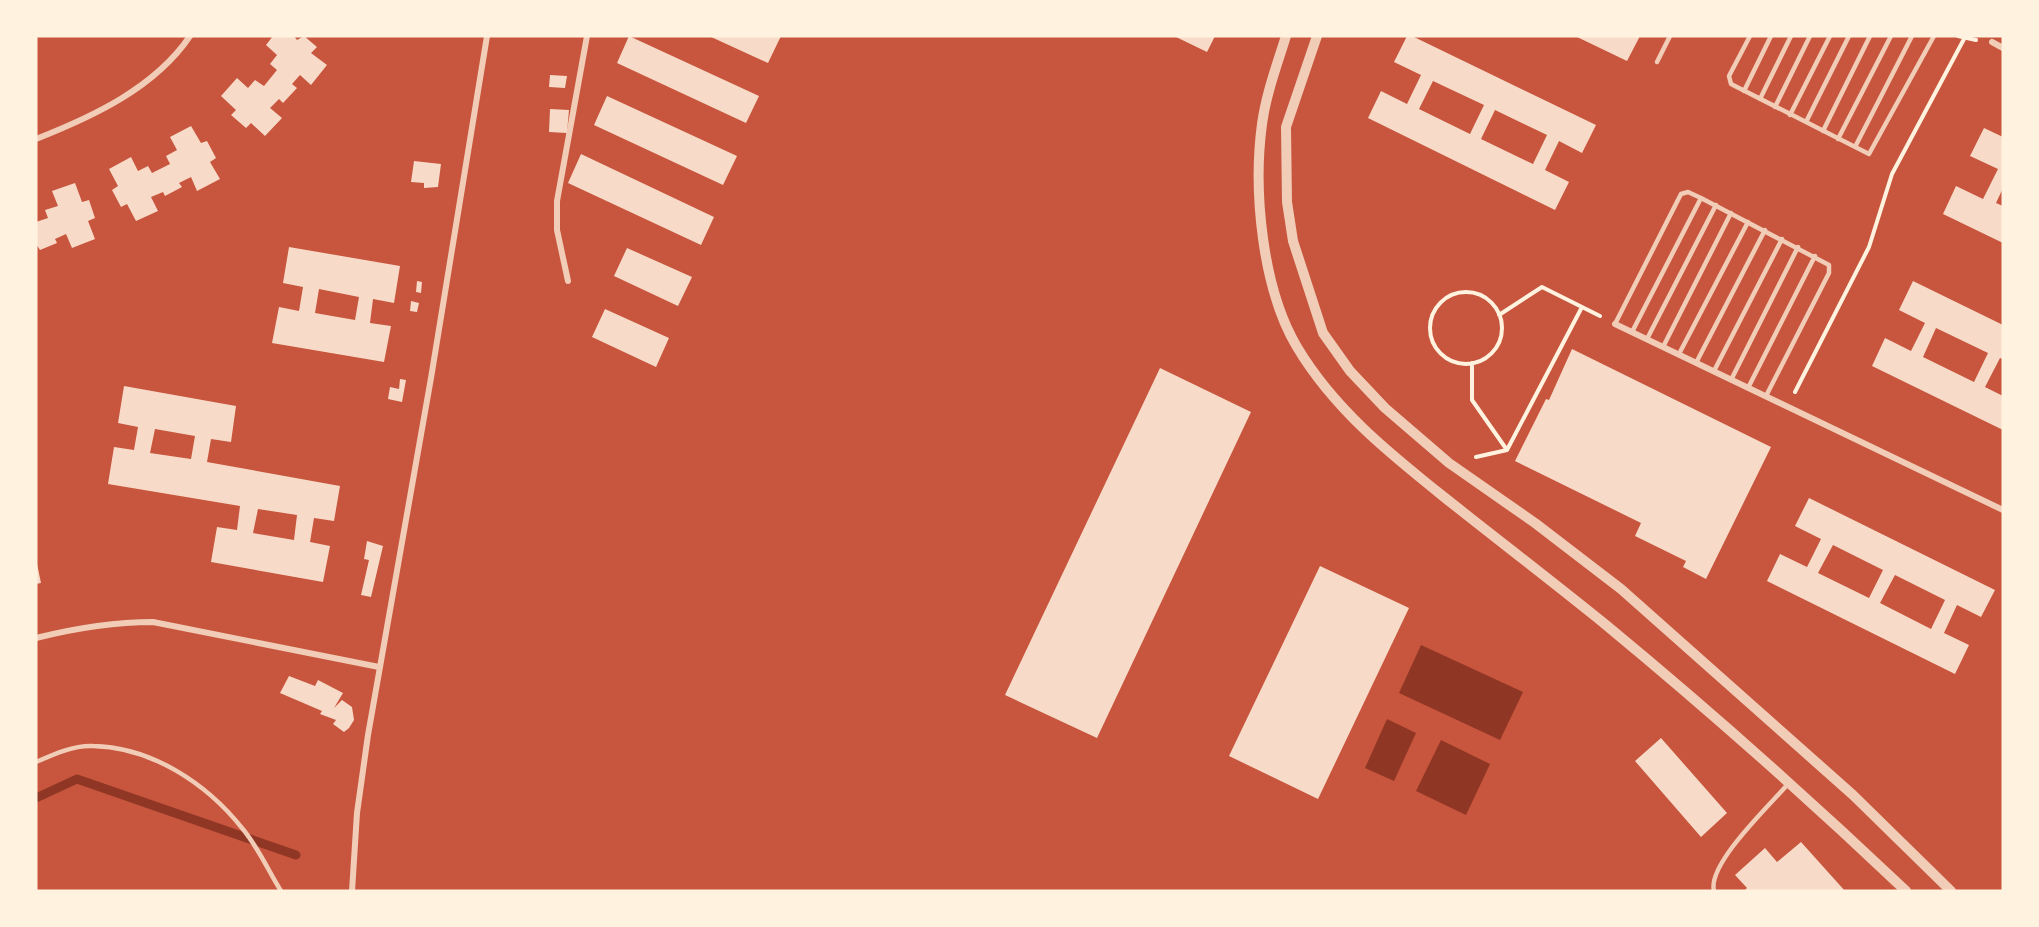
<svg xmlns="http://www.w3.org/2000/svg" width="2039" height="927" font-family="Rubik,sans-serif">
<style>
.water{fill:#8f3625}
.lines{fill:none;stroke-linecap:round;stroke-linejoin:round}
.stream{stroke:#8f3625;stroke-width:9}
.building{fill:#f7dbc8;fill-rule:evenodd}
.path{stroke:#fff3e0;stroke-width:4}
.service{stroke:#f1ccb7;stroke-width:4.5}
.minor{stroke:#f1ccb7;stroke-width:6}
.tertiary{stroke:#f1ccb7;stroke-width:10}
</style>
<rect width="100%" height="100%" fill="#c8553d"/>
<path class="water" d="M1421 645 1523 692 1500 740 1399 693Z
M1387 719 1416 733 1394 781 1365 768Z
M1441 740 1490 764 1466 815 1416 791Z"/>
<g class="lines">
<path class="stream" d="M36 798 77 779 296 855"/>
</g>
<path class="building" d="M273 36H294L297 40 304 36 317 47 311 53 327 65 311 85 300 75 292 84 297 88 283 103 279 99 270 108 282 118 265 136 251 123 246 128 231 115 236 110 221 96 237 78 248 88 255 80 264 86 277 70 270 64 277 55 266 45Z
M629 36 759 96 746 123 617 63Z
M709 36H781L768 63Z
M1174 36H1215L1207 52Z
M1407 36H1412L1596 125 1582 153 1559 141 1545 170 1569 182 1555 210 1368 118 1381 91 1407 104 1421 75 1394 62ZM1433 81 1484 105 1470 134 1419 109ZM1495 110 1547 135 1533 164 1481 139Z
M1575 36H1640L1627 61Z
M550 75 567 76 565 88 549 87Z
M607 96 737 156 723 185 594 125Z
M550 109 569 110 567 133 549 132Z
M191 126 201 143 207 141 216 158 210 162 220 179 197 191 191 177 179 183 182 187 165 196 163 192 151 197 158 211 136 221 127 204 121 207 112 190 118 186 109 169 131 157 138 171 148 166 152 173 170 164 166 156 177 150 170 137Z
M1984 128 2003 137V188L1996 203 2003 206V243L1943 214 1956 186 1983 199 1998 169 1970 156Z
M581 154 714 217 701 245 568 183Z
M414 161 441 164 438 187 424 188V183L411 182Z
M75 183 82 202 89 200 95 218 88 221 95 239 72 248 66 234 55 239 57 243 40 250 36 244V222L48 218 45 210 58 206 52 191Z
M289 247 400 266 394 303 373 299 370 323 391 326 384 362 272 343 279 307 299 311 303 287 283 283ZM319 289 359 297 355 320 315 313Z
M627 248 692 277 678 306 614 276Z
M417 281 422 282 421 293 416 292Z
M1913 281 2003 325V359L2000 358 1985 387 2003 396V430L1872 366 1885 338 1911 351 1925 323 1899 310ZM1936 328 1988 353 1974 382 1923 357Z
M411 301 419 303 417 312 410 311Z
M605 309 669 338 656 367 592 337Z
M1572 349 1771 447 1706 579 1683 567 1686 561 1635 536 1641 523 1515 461 1546 399 1549 400Z
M1160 368 1251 412 1097 738 1005 695Z
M400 379 406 380 402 402 388 399 390 387 399 389Z
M124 386 236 406 231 442 211 439 207 462 340 486 334 521 314 518 310 542 330 546 323 582 211 562 217 527 237 530 240 506 108 484 114 447 134 450 138 427 118 423ZM155 429 195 436 191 459 150 453ZM258 509 297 515 294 540 253 533Z
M1809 498 1995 590 1981 617 1957 605 1944 633 1969 645 1955 674 1767 581 1780 554 1807 567 1821 539 1795 526ZM1833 545 1883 570 1869 598 1818 573ZM1895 575 1945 600 1931 629 1880 603Z
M367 541 383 546 371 597 361 595 369 560 364 559Z
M36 559 41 583 36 584Z
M1320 566 1409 608 1318 799 1229 756Z
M289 676 315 686 318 680 343 693 334 708 342 700 352 707 354 720 349 728 344 732 333 724 336 720 320 714 322 711 280 693Z
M1661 738 1727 813 1701 837 1635 761Z
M1801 842 1845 891H1744L1747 888 1735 875 1765 848 1777 862Z"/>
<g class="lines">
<path class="path" d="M1958 36 1976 40
M1430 328a36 36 0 1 1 72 0a36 36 0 1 1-72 0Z
M1499 315 1542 287 1582 307
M1472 363V400L1507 450
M1795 392 1869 247 1892 174 1964 39
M1507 450 1582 307 1600 316
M1476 457 1507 450"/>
<path class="service" d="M1750 36 1729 76 1731 84 1869 154 1934 36
M1657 62 1670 36
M1744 91 1771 36
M1760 99 1791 36
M1775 107 1810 36
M1790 115 1830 36
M1806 122 1849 36
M1823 131 1870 36
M1838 139 1891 36
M1855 147 1912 36
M1615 324 1681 194 1688 192 1701 198 1829 265V273L1766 396
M1632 332 1701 198
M1647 339 1716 205
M1663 347 1731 213
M1679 354 1748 222
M1696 363 1765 230
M1714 371 1782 239
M1731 380 1798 247
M1748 388 1815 256
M36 762C54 754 74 745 93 746 152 747 207 784 242 828 258 847 268 870 281 891
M1714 891C1707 864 1770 805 1788 784"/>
<path class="minor" d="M1992 42 2003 48
M36 139C92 117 155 88 190 36
M568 281 557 230V201L587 36
M1615 324 2003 510
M36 638C76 628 113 622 153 622L379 667
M352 891 357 813 368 735 431 378 487 36"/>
<path class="tertiary" d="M1286 36C1277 65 1266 94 1262 124 1253 191 1262 288 1297 347 1334 409 1389 453 1444 497 1498 540 1553 582 1606 625 1709 710 1809 799 1906 891
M1317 36 1286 127 1287 202 1293 241 1323 333 1350 371 1385 408 1449 463 1535 523 1621 589 1853 795 1951 891"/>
</g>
<rect width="2039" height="927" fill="none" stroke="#fff3e0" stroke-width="75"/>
</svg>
